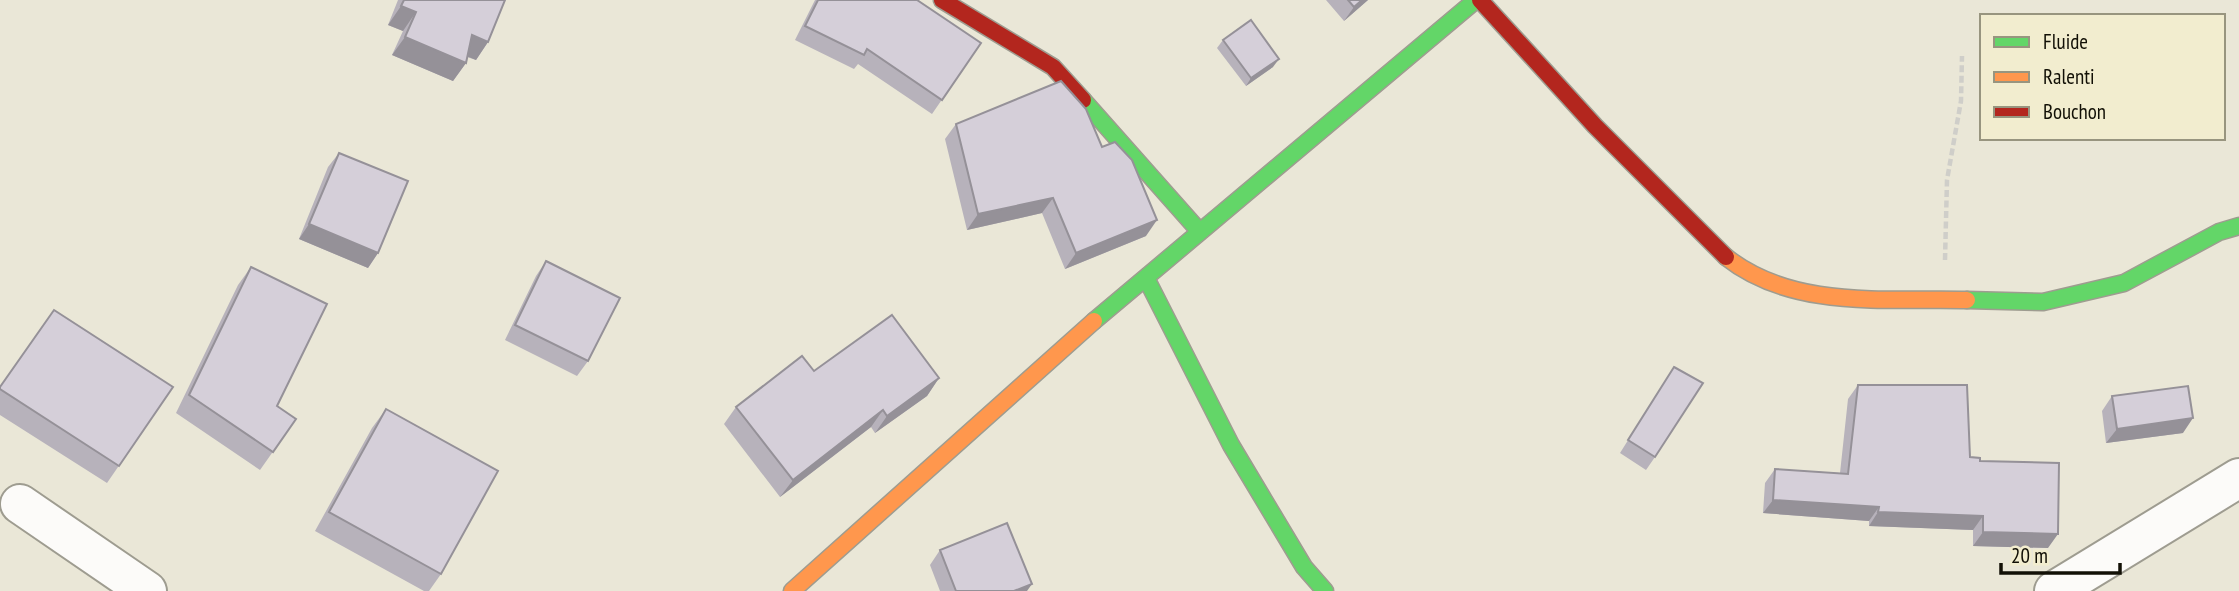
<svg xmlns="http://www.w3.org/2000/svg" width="2239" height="591" font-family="'PT Sans Narrow',sans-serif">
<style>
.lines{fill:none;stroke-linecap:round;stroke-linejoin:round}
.street-casing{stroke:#9e9c90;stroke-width:42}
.fast-casing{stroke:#9e9c90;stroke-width:19}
.slow-casing{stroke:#9e9c90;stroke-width:19}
.jam-casing{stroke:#9e9c90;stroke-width:19}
.path{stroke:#cfcec9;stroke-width:4.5;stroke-dasharray:7 3.5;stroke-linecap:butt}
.street{stroke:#fcfbf9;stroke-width:38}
.fast{stroke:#63d668;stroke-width:16}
.slow{stroke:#ff974d;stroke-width:16}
.jam{stroke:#b3261e;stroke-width:16}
.wall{fill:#b7b2bb}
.shaded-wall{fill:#959198}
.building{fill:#d5cfd9;stroke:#959198;stroke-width:2}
</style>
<rect width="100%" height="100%" fill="#eae7d7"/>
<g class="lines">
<defs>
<path id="street" d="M20 504 147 591
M2054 591 2239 478"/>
<path id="fast" d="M1083 100 1200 232
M1146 278 1231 445 1304 567 1325 591
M1967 300 2043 302 2124 283 2219 232 2239 226
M1094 321 1476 0"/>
<path id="slow" d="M1726 257C1793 310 1886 298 1967 300
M792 591 1094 321"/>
<path id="jam" d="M942 0 1053 67 1083 100
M1480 0 1595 126 1726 257"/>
</defs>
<use href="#street" class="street-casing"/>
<use href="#fast" class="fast-casing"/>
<use href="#slow" class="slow-casing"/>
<use href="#jam" class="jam-casing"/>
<path class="path" d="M1945 260 1947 180 1961 101 1962 56"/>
<use href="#street" class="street"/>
<use href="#fast" class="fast"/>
<use href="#slow" class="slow"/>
<use href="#jam" class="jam"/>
</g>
<path class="wall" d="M398 0H505L488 42 476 60 467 57 466 63 453 81 392 55 403 31 388 25Z
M815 0H917L981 43 932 114 858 64 854 69 795 40Z
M1326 0H1368L1344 21Z
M1223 40 1273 67 1246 86 1217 48Z
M956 124 1102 147 1146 236 1065 269 1042 213 967 230 945 139Z
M339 153 378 253 368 268 299 239 328 167Z
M546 261 588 361 577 376 505 340 536 276Z
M251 267 277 406 296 419 260 470 176 413 238 285Z
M1674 367 1655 457 1646 470 1620 453Z
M939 378 927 396 875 433 871 427 780 497 724 424 736 407Z
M1858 385 1970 457 1980 461 2048 548 1973 546V530L1869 526V521L1763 513 1765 483 1775 469 1840 473 1848 399Z
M0 387H173L107 483 0 415Z
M2112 396 2183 433 2106 443 2102 411Z
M386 409 441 574 429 591H424L315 531 372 428Z
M940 550 1027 591H940L930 565Z"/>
<path class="shaded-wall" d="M1362 0H1368L1344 21 1354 7Z
M401 6 416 12 403 31 388 25Z
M472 35 488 42 476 60 459 53Z
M405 37 466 63 453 81 392 55Z
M1279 59 1273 67 1246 86 1251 78Z
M1053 198 1042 213 967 230 978 214Z
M1157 220 1146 236 1065 269 1076 253Z
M309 224 378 253 368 268 299 239Z
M939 378 927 396 875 433 887 416Z
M883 410 871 427 780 497 793 480Z
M2193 418 2183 433 2106 443 2117 429Z
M1773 500 1879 507 1869 521 1763 513Z
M1878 512 1983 516 1973 530 1869 526Z
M1983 532 2058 534 2048 548 1973 546Z
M1032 584 1027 591H1014Z"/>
<path class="building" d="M404 0H505L488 42 472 35 466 63 405 37 416 12 401 6Z
M818 0H917L981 43 942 100 867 49 864 55 805 26Z
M1348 0H1362L1354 7Z
M1251 20 1279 59 1251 78 1223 40Z
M1061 81 1086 109 1102 147 1115 142 1132 160 1157 220 1076 253 1053 198 978 214 956 124Z
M339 153 408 181 378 253 309 224Z
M546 261 620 298 588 361 515 325Z
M251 267 327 304 277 406 296 419 273 452 189 395Z
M54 310 173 387 119 466 0 389V387Z
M892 315 939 378 887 416 883 410 793 480 736 407 802 356 814 371Z
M1674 367 1703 383 1655 457 1628 440Z
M1858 385H1967L1970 457 1980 458V461L2059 463 2058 534 1983 532V516L1878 512 1879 507 1773 500 1775 469 1848 474Z
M2188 386 2193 418 2117 429 2112 396Z
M386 409 498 471 441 574 329 512Z
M1007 523 1032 584 1014 591H956L940 550Z"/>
<rect x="1980" y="14" width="245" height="126" fill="#f2edcf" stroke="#98957f" stroke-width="2"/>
<rect x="1994" y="37" width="35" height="10" fill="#63d668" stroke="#98957f" stroke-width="2"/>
<text x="2043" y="49" font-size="21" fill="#121006">Fluide</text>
<rect x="1994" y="72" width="35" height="10" fill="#ff974d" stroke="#98957f" stroke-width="2"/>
<text x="2043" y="84" font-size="21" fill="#121006">Ralenti</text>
<rect x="1994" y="107" width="35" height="10" fill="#b3261e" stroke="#98957f" stroke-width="2"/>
<text x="2043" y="119" font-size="21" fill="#121006">Bouchon</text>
<path d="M2001 563v10h119v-10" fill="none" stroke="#121006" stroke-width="3.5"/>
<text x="2011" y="563" font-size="21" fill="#121006" stroke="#f2edcf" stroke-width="5" paint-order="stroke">20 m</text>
</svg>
